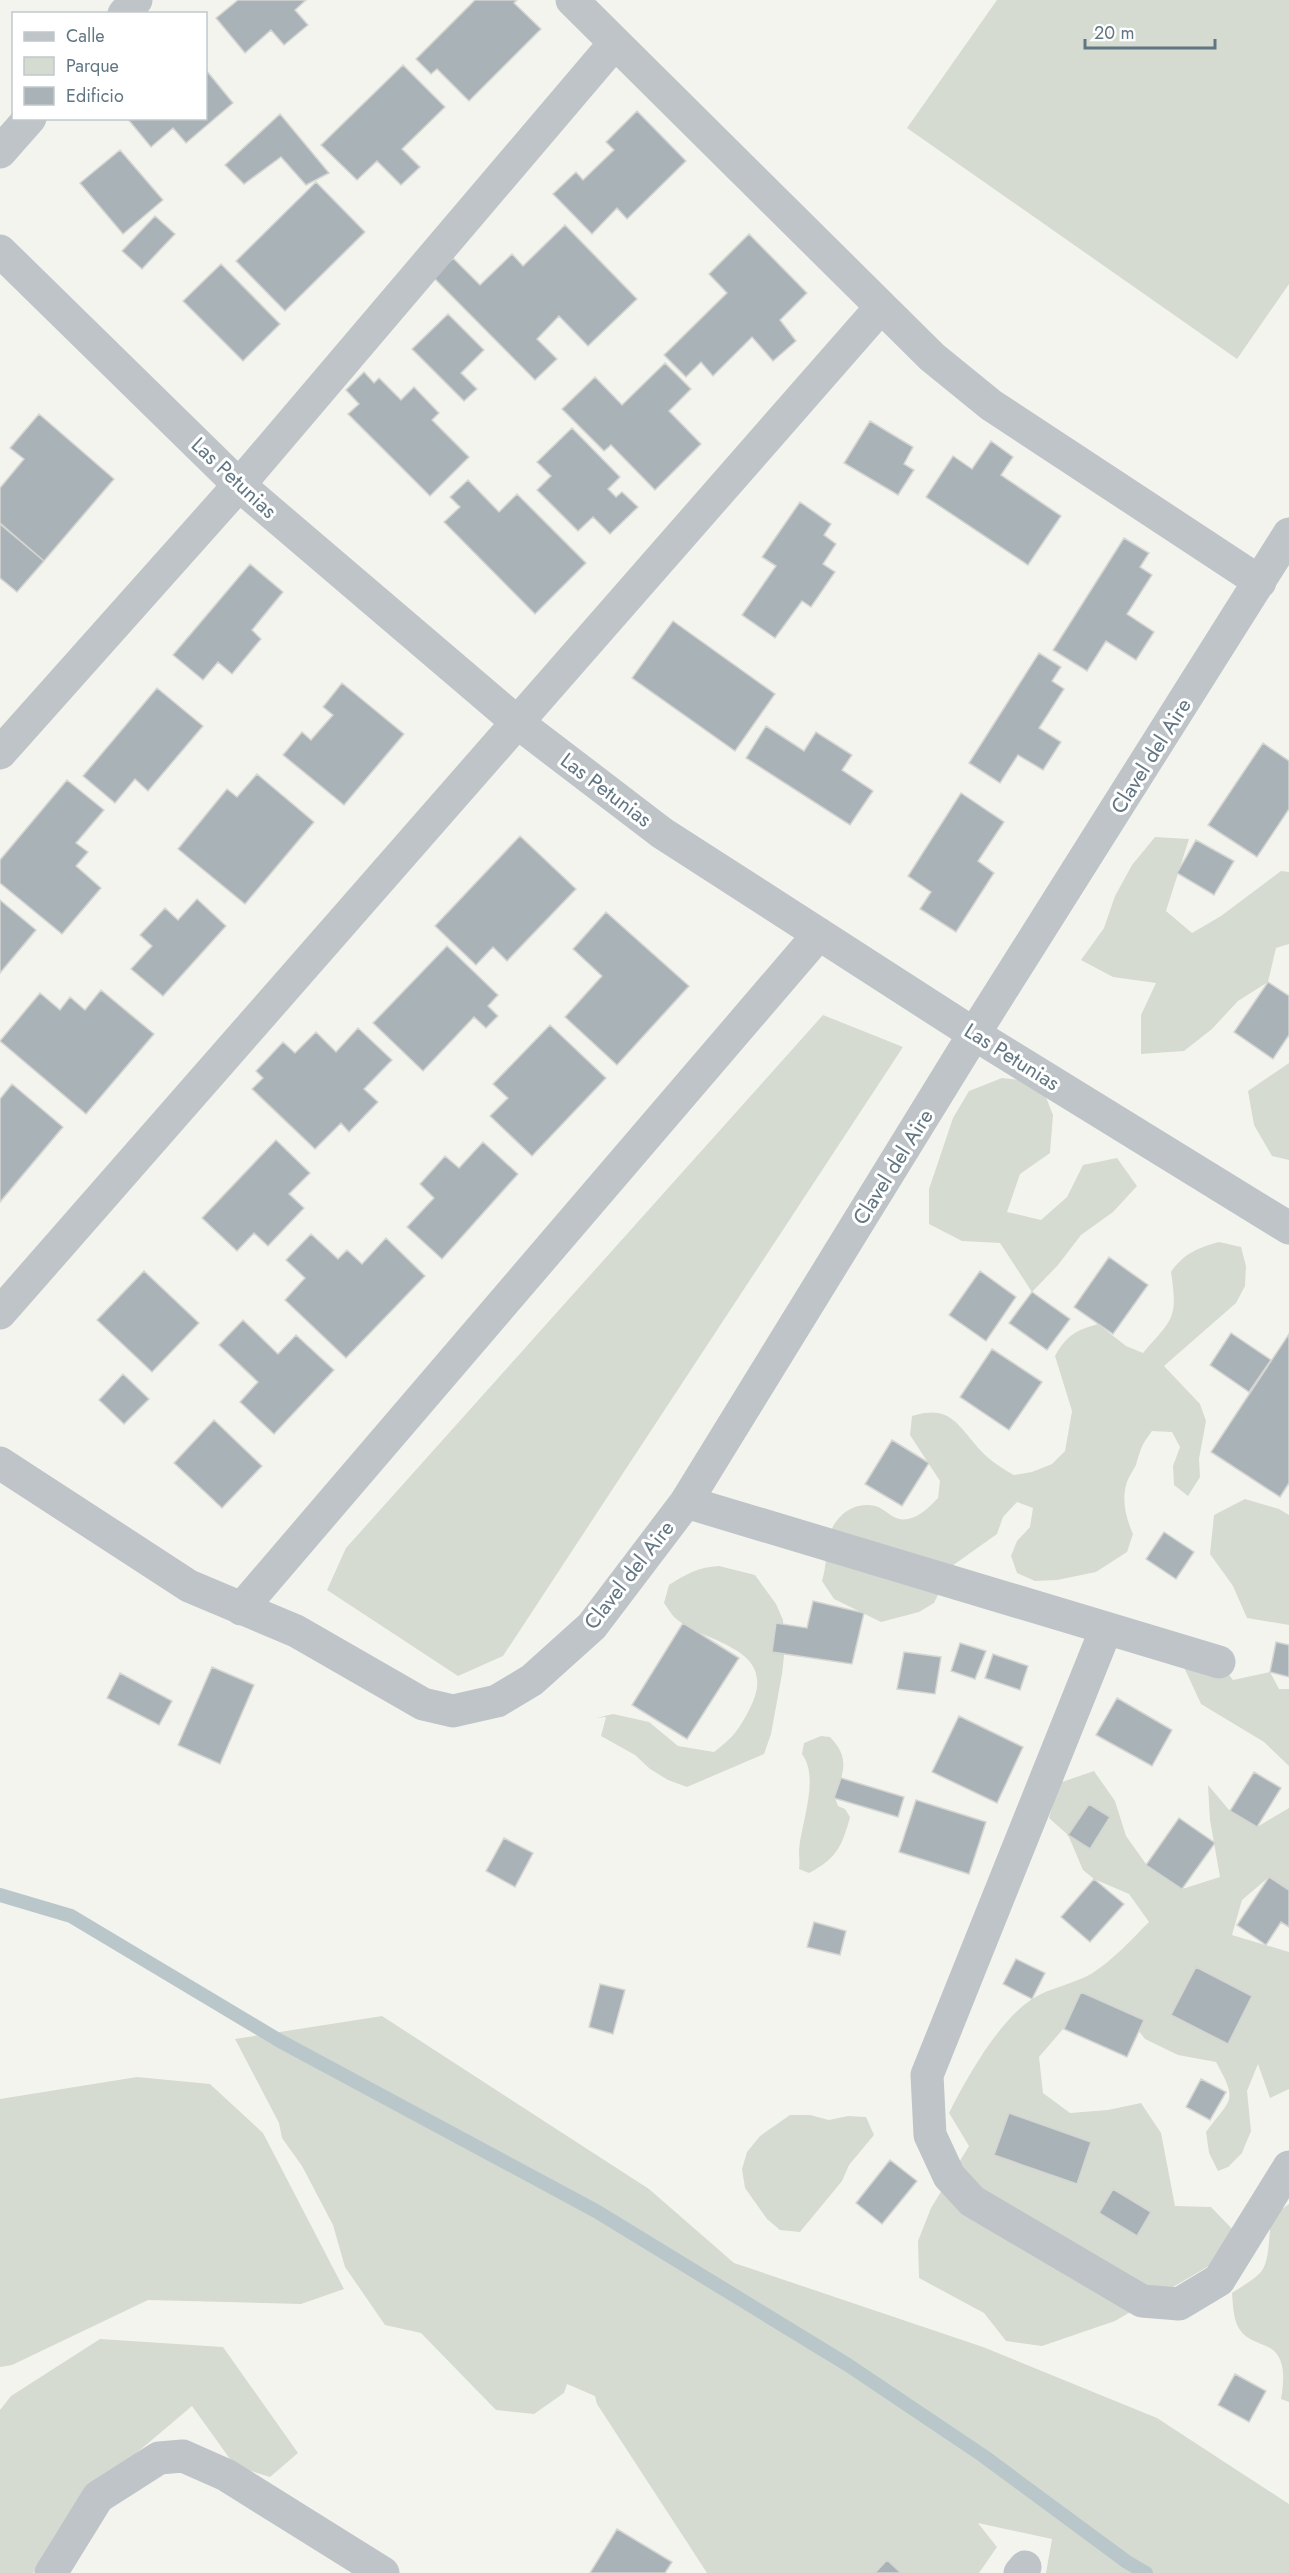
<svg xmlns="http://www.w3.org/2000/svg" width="1289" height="2573" font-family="Jost,sans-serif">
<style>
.green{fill:#d5dbd0}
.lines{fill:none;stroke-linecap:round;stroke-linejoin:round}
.stream{stroke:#b9c7cb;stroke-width:14}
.building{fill:#a9b3b7;stroke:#d5d5d2;stroke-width:1.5}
.minor{stroke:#bec4c7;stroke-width:33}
.labels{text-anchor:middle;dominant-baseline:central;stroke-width:6;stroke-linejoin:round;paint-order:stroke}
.street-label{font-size:21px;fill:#617683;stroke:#fff}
</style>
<rect width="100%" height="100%" fill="#f4f4ef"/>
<path class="green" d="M997 0H1289V284L1237 359 907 128Z
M1155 837 1189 839 1166 911 1192 933 1221 916 1281 871 1289 872V944L1276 948 1268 982 1238 1001 1212 1029 1184 1051 1141 1054V1015L1156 983 1113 977 1081 960 1104 928 1115 896 1132 865Z
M823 1015 903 1047 503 1656 458 1676 327 1590 346 1548Z
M1289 1063V1160L1272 1156 1254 1125 1248 1091Z
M1002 1078 1040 1082 1053 1115 1050 1153 1020 1174 1007 1212 1041 1220 1067 1197 1083 1165 1117 1158 1137 1186 1113 1212 1081 1235 1058 1265 1032 1292 1000 1243 962 1241 929 1224V1189L953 1118 969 1091Z
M1219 1242 1241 1247 1246 1266 1245 1286 1236 1303 1164 1366 1200 1404 1206 1421 1199 1459 1200 1477 1188 1496 1174 1485 1173 1466 1180 1447 1172 1432 1152 1431C1141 1446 1141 1448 1136 1465 1133 1471 1129 1476 1127 1482 1121 1500 1126 1518 1133 1534L1127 1552 1096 1572 1057 1580 1035 1581 1017 1573 1011 1556 1017 1541 1030 1527 1033 1508 1017 1502 1003 1517 997 1534 952 1566 934 1603 919 1612 881 1622 834 1599 822 1581C827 1565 826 1547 831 1531 837 1514 856 1501 875 1506 887 1509 893 1522 908 1519 920 1517 930 1506 938 1498L940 1481 910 1435 912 1416C946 1406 954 1419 974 1443 985 1457 999 1467 1014 1475L1032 1472 1052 1464 1065 1451 1072 1411 1055 1356C1066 1336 1076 1330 1098 1324L1126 1346 1143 1353C1173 1318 1178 1320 1171 1272 1184 1253 1198 1248 1219 1242Z
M1245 1499 1279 1509 1289 1515V1625L1247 1618 1233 1586 1210 1554 1214 1515Z
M719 1566 755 1575 776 1604 783 1620 784 1656 782 1674 771 1734 764 1754 687 1787 668 1780 650 1769 635 1755 601 1736 606 1717 596 1718 613 1714 649 1722 678 1746 714 1752C734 1737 740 1728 751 1706 779 1647 706 1644 675 1618 671 1614 667 1607 664 1603L669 1585C686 1574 699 1567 719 1566Z
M1219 1662 1233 1680 1270 1672 1279 1689H1289V1766L1264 1742 1201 1704 1183 1665Z
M821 1736 830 1737C851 1759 843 1772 835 1798L838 1806 845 1809 850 1817C842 1847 836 1859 809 1873L799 1869C800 1863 799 1857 799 1850 801 1823 820 1778 802 1754L804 1743Z
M1094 1771 1115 1801 1126 1836 1146 1864 1182 1889 1220 1877 1210 1820 1208 1785 1230 1811 1257 1827 1289 1808V1890L1269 1877 1242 1900 1232 1935 1289 1952V2089L1270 2098 1258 2064 1247 2091 1251 2131 1242 2153 1228 2167 1218 2171 1209 2153 1206 2132C1232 2097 1238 2102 1216 2062L1178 2055 1145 2039 1123 2011 1087 2001 1039 2057 1043 2093 1070 2113 1108 2110 1141 2103 1161 2133 1175 2206 1211 2207 1238 2235 1214 2263 1115 2321 1042 2346 1006 2341 984 2313 919 2278 918 2241 931 2208 969 2146 949 2113C967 2077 998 2022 1032 1999 1049 1988 1073 1984 1091 1974 1112 1961 1131 1940 1149 1922L1129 1894 1094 1879 1083 1870 1068 1835 1049 1818 1059 1783Z
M382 2016 649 2189 734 2263 983 2347 1157 2418 1289 2504V2573H1046L1052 2539 978 2523 997 2547 979 2573H707L597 2404 595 2396 567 2384 564 2393 534 2414 496 2410 421 2333 385 2325 345 2267 333 2225 302 2166 282 2138 279 2123 235 2039Z
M137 2077 210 2084 263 2133 344 2289 301 2304 148 2300 12 2365 0 2367V2099Z
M790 2115H810L829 2120 848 2116 866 2117 874 2135 849 2165 842 2181 800 2232 780 2230 767 2219 745 2188 742 2169 747 2152 760 2136Z
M1289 2204V2402L1281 2399C1284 2382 1287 2356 1268 2347 1258 2342 1247 2340 1240 2330 1233 2321 1233 2304 1232 2293 1241 2287 1252 2281 1260 2273 1271 2262 1268 2232 1272 2216Z
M100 2339 223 2347 298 2453 270 2477 235 2466 192 2406 81 2500 33 2573H0V2410L11 2396Z"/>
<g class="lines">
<path class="stream" d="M0 1895 71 1916 280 2041 596 2211 848 2365 982 2455 1127 2562 1146 2573"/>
</g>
<path class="building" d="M238 0H306L295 10 308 25 284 45 271 30 245 53 216 18Z
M475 0H517L514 3 541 29 469 101 437 69 431 74 416 59Z
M403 65 445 107 402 149 420 167 401 185 377 161 357 180 321 145Z
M206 70 233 103 186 143 173 128 151 147 127 118H206Z
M637 111 686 161 627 219 617 208 592 234 553 194 576 172 583 180 614 150 606 142Z
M280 114 329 173 306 185 281 157 244 184 225 165Z
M120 150 163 200 123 234 80 183Z
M316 182 365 232 285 311 236 261Z
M155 216 175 234 142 269 122 251Z
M565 225 637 299 588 346 559 316 537 339 557 359 535 380 434 278 453 258 480 285 512 254 523 266Z
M749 234 807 293 780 320 796 341 773 361 752 337 713 376 701 362 686 377 664 355 727 293 709 274Z
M221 264 280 324 243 361 183 301Z
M448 314 484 350 461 373 477 389 464 401 412 349Z
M665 363 691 389 669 411 701 444 655 490 611 445 604 451 562 409 595 377 622 405Z
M364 372 374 383 379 378 401 400 414 387 439 413 432 420 469 457 430 496 348 414 359 404 346 390Z
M39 414 114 479 44 561 0 524V488L24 459 10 448Z
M870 421 913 447 904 464 914 470 898 495 844 463Z
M572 428 620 477 608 489 616 497 622 492 638 507 610 534 593 517 578 531 537 490 551 476 537 462Z
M991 441 1013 457 1001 475 1061 516 1028 565 926 497 953 456 972 469Z
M468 480 499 512 517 494 586 563 535 614 444 522 460 507 450 497Z
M800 502 831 524 824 535 836 544 823 564 835 572 811 607 802 601 775 638 742 615 776 566 762 557Z
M0 523 44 561 17 592 0 578Z
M1124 538 1149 553 1140 567 1152 575 1127 614 1154 632 1136 660 1106 641 1087 671 1053 650Z
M250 564 283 592 252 630 261 639 232 674 218 662 203 680 173 655Z
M673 621 775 694 735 751 632 678Z
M1039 653 1061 667 1052 681 1064 689 1039 728 1061 742 1043 770 1018 755 1000 783 969 763Z
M342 683 404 734 344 805 283 755 302 732 311 740 333 715 323 707Z
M157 688 203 726 148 791 135 779 115 803 83 776Z
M766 726 804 751 816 732 852 755 842 770 873 791 850 825 746 758Z
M1263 743 1289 761V809L1257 857 1208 825Z
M257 774 314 822 245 904 178 849 227 789 237 797Z
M67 780 104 810 76 843 88 852 76 866 101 888 62 934 0 883V860Z
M961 793 1004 822 978 861 994 873 956 932 920 909 931 892 908 876Z
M520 836 576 889 507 961 493 947 476 965 435 926Z
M1196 840 1234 861 1214 895 1177 873Z
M197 899 226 926 163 996 131 969 152 946 140 935 165 908 178 920Z
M0 900 36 930 0 973Z
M606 912 689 986 617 1065 565 1017 602 976 573 949Z
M447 946 498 995 488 1006 498 1016 486 1028 474 1017 423 1071 373 1023Z
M1268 982 1289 996V1035L1273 1059 1234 1032Z
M101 990 154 1034 86 1114 0 1041 40 993 60 1010 70 997 85 1010Z
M550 1025 606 1078 532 1156 490 1116 508 1098 493 1084Z
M358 1028 392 1060 364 1089 378 1102 349 1132 341 1123 315 1149 252 1089 263 1078 256 1071 283 1042 295 1053 316 1032 336 1052Z
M12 1084 63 1127 0 1202V1099Z
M276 1140 310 1173 289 1194 304 1208 268 1246 254 1233 237 1251 202 1218Z
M483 1142 518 1174 442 1259 407 1227 434 1198 420 1184 445 1156 459 1168Z
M311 1234 338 1259 347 1250 362 1264 386 1238 425 1276 346 1358 285 1300 305 1278 286 1260Z
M1109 1257 1148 1285 1113 1334 1074 1307Z
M144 1271 199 1323 152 1372 97 1320Z
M980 1271 1016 1297 986 1341 949 1315Z
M1032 1292 1070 1319 1047 1350 1009 1323Z
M243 1320 278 1354 296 1335 334 1370 274 1434 240 1402 258 1382 219 1345Z
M1231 1333 1271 1360 1249 1392 1210 1365Z
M1289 1334V1483L1280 1497 1211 1452Z
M992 1349 1042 1382 1009 1430 960 1397Z
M123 1374 149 1399 124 1424 99 1400Z
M214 1420 262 1466 222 1508 174 1463Z
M892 1440 929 1463 902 1506 865 1484Z
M1164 1532 1194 1552 1176 1579 1146 1559Z
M813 1601 864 1613 852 1664 772 1652 776 1623 807 1628Z
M683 1623 739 1658 687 1739 632 1705Z
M1276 1642 1289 1645V1677L1270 1672Z
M960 1643 986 1651 975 1679 951 1671Z
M904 1652 941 1657 935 1694 897 1689Z
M993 1654 1028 1666 1020 1690 985 1678Z
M212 1667 254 1685 220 1764 178 1745Z
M120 1673 172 1701 159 1725 107 1698Z
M1117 1698 1172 1730 1152 1766 1096 1735Z
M959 1716 1023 1747 997 1803 932 1772Z
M1254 1772 1281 1788 1257 1827 1230 1811Z
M841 1778 904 1797 898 1817 834 1798Z
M916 1800 986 1822 969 1874 899 1852Z
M1089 1804 1110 1817 1090 1849 1068 1835Z
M1179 1818 1215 1843 1182 1889 1146 1865Z
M504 1838 533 1853 515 1887 486 1871Z
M1269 1877 1289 1890V1927L1281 1922 1266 1945 1237 1925Z
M1094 1879 1124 1904 1090 1942 1061 1917Z
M814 1922 846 1931 840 1955 807 1947Z
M1016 1959 1045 1973 1032 1999 1003 1984Z
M1196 1967 1252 1996 1228 2044 1171 2015Z
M600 1984 625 1990 613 2034 589 2027Z
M1081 1992 1144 2020 1127 2057 1064 2029Z
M1201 2079 1226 2092 1210 2120 1186 2107Z
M1009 2113 1091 2142 1077 2184 994 2155Z
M890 2160 917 2181 882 2224 856 2203Z
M1113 2189 1151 2212 1137 2236 1099 2213Z
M1235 2374 1266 2391 1249 2422 1218 2405Z
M617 2529 672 2562 665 2573H590Z
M887 2560 901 2573H875Z"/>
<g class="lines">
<path class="minor" d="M572 0 932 357 991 405 1260 582
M124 14 136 0
M0 152 30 118
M0 251 239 485 518 723 662 833 974 1034 1289 1228
M0 753 239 485 614 44
M0 1313 881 307
M0 1463 189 1586 296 1631 423 1704 453 1711 497 1701 532 1680 592 1626 686 1502 974 1034 1289 534
M686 1502 1219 1662
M241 1609 819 934
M1106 1629 927 2075 930 2135 949 2176 972 2201 1142 2301 1179 2304 1219 2280 1289 2167
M51 2573 98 2497 159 2458 183 2456 226 2475 383 2573
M1020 2573 1025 2567"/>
</g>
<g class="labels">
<g class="street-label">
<text transform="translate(234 478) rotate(43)">Las Petunias</text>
<text transform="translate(1151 756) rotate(-58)">Clavel del Aire</text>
<text transform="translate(606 790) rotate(37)">Las Petunias</text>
<text transform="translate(1012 1057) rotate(32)">Las Petunias</text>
<text transform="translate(893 1167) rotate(-58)">Clavel del Aire</text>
<text transform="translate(629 1575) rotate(-52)">Clavel del Aire</text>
</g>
</g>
<rect x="12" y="12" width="195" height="108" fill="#ffffff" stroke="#c0c8cd" stroke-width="1.5"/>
<rect x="24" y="32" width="30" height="9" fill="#bec4c7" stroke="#c0c8cd" stroke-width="1.5"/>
<text x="66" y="42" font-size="18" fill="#617683">Calle</text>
<rect x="24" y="57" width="30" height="18" fill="#d5dbd0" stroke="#c0c8cd" stroke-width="1.5"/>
<text x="66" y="72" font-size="18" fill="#617683">Parque</text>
<rect x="24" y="87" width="30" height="18" fill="#a9b3b7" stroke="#c0c8cd" stroke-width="1.5"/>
<text x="66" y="102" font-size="18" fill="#617683">Edificio</text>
<path d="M1085 39v9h130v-9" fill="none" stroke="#617683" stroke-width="3"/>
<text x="1094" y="39" font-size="18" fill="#617683" stroke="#ffffff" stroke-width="4.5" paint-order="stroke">20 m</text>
</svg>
